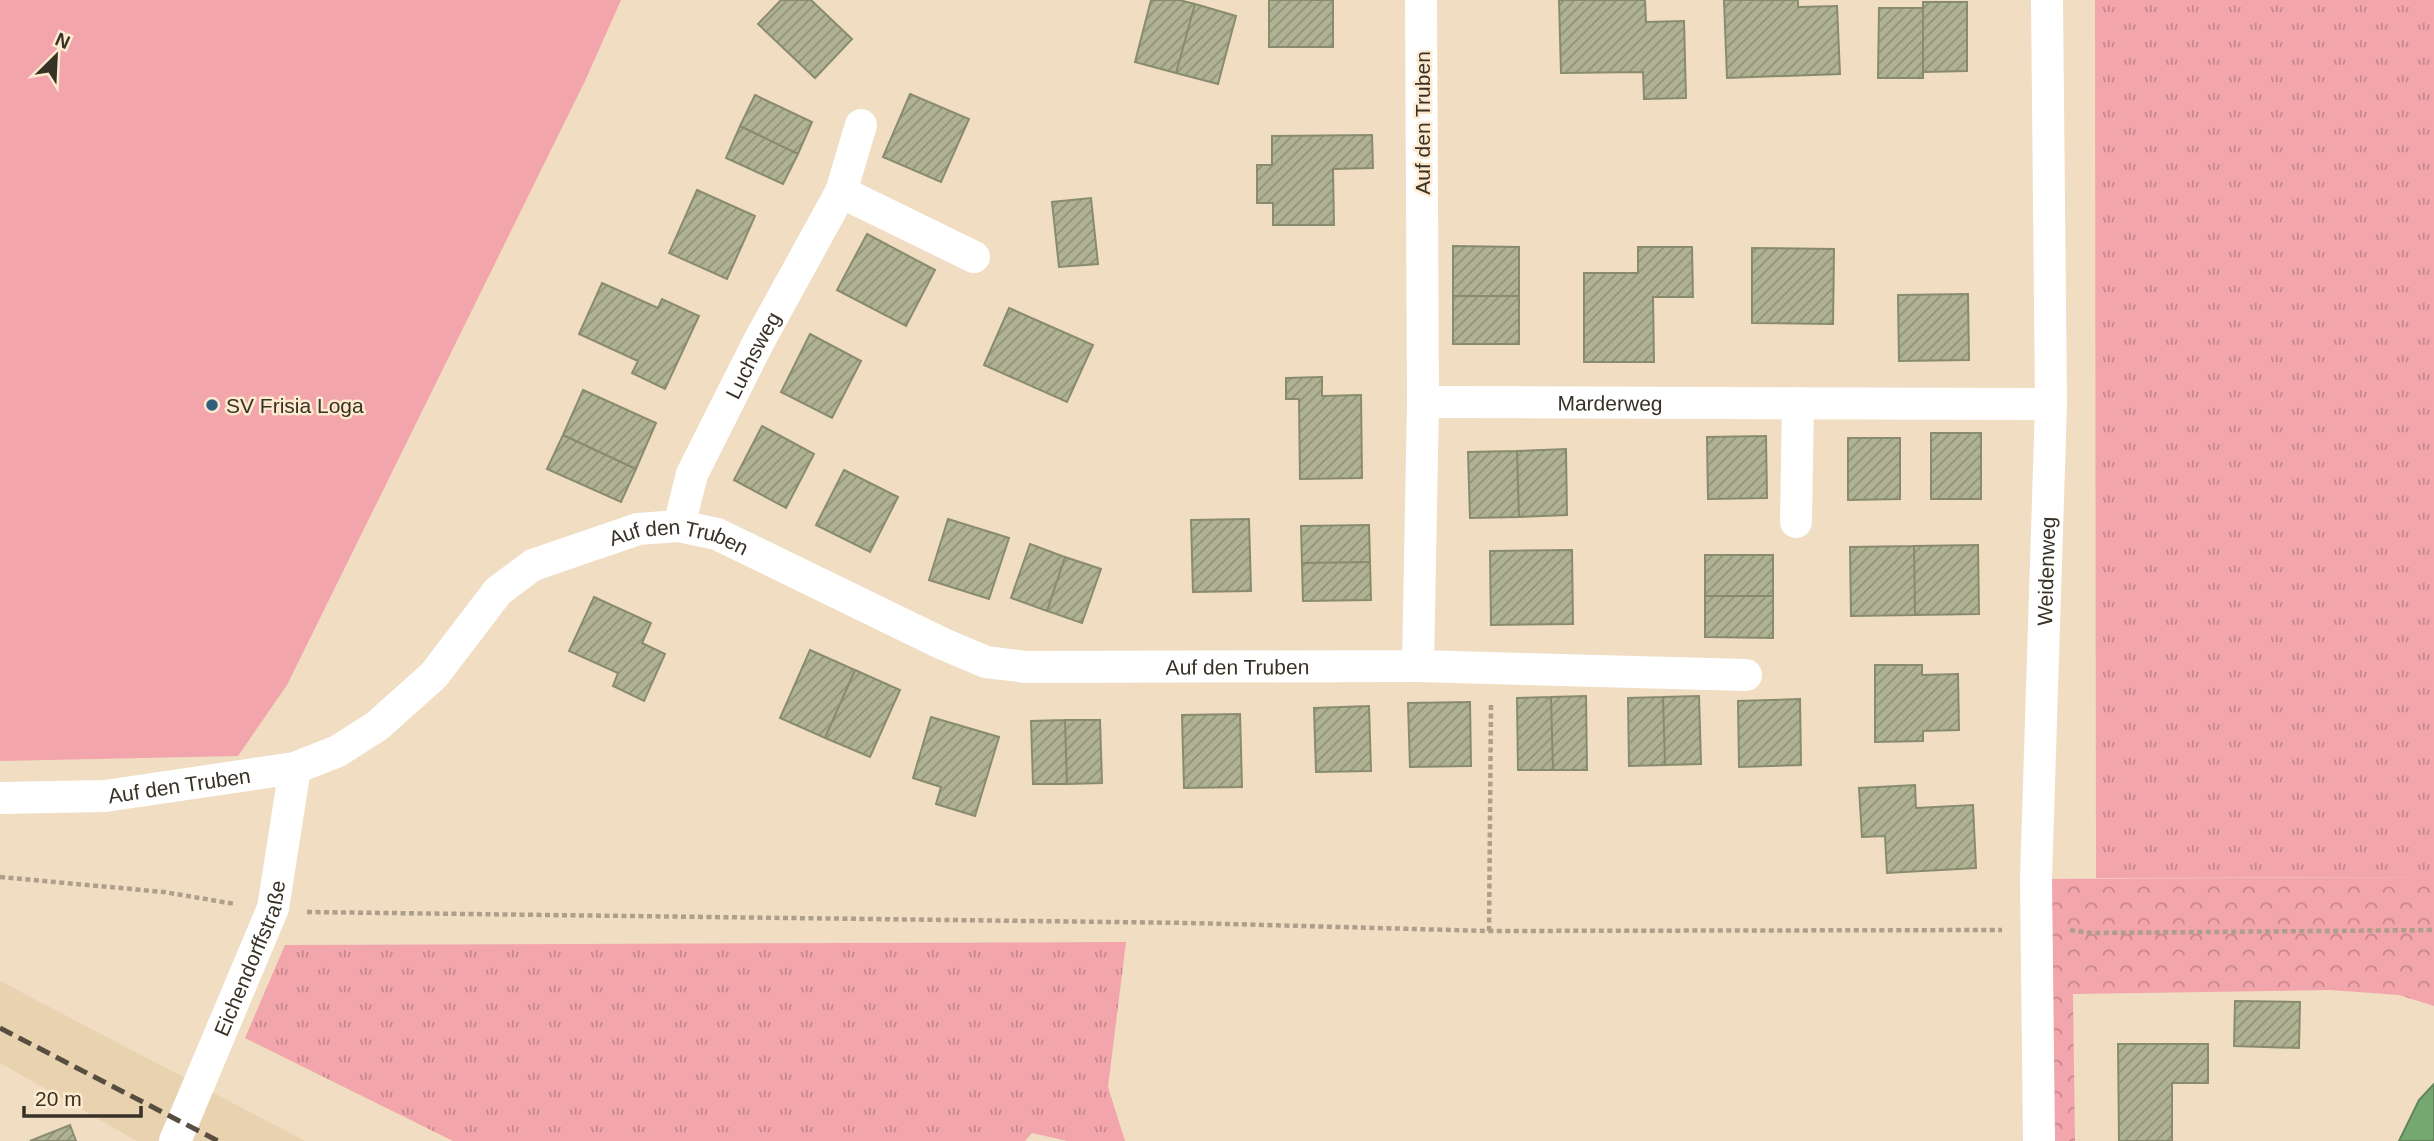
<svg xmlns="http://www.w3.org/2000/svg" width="2434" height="1141" font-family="Arial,sans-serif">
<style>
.built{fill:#e8d2b0}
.grass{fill:url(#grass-tufts)}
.forest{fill:url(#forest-crowns)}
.garden{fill:#f3a5ac}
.water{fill:#75a870;stroke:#63845a;stroke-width:2}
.building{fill:url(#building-hatch);stroke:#898b6e;stroke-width:2}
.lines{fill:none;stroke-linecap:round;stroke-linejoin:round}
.path{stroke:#ae9f8a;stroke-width:4.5;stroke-dasharray:5 3.5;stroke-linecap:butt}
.street{stroke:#fff;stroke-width:32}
.rail{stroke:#574e40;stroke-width:5;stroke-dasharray:14 7;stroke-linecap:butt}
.poi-dot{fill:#30607e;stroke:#fdeacf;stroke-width:2.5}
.labels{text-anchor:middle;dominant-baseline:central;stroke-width:5;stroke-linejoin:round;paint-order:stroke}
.street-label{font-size:21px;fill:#383126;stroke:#fdeacf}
.poi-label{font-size:21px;fill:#383126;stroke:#fdeacf;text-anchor:start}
</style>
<defs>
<pattern id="grass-tufts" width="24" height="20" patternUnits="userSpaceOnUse" patternTransform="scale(1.75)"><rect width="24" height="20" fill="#f3a5ac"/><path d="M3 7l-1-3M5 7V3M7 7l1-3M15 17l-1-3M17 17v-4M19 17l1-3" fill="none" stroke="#c6878c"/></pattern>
<pattern id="forest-crowns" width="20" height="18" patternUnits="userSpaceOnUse" patternTransform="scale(1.75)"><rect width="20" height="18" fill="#f3a5ac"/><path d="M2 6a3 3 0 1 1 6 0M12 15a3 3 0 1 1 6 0" fill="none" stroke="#c6878c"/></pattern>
<pattern id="building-hatch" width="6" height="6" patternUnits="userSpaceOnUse" patternTransform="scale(1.75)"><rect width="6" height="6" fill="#b0b294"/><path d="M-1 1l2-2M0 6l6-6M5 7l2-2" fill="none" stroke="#909179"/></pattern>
</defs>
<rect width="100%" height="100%" fill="#f0ddc2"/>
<path class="built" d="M0 981 305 1141H137L0 1063Z"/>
<path class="grass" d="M2095 0H2434V877L2096 878Z
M1126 942 1108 1087 1125 1141H1067L1032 1133 1025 1141H453L245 1038 285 945Z"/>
<path class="forest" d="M2434 877V1006L2399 995 2330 990 2073 994 2075 1141H2039L2036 879Z"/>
<path class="garden" d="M0 0H621L585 81 287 685 238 756 0 761Z"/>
<path class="water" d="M2434 1084V1141H2399L2419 1100Z"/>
<path class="building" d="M781 0H811L852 39 815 78 758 24Z
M1151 0H1179L1195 4 1176 73 1135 62Z
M1269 0H1333V47H1269Z
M1559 0H1645L1646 22 1684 21 1686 98 1644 99 1643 72 1561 73Z
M1724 0H1798V7L1837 6 1840 74 1727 78Z
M1923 2H1967V71L1923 72Z
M1195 4 1236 16 1218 84 1176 73Z
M1879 8H1923V78H1878Z
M910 94 969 119 941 182 883 157Z
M755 95 812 122 798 154 740 126Z
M740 126 798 154 783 184 726 158Z
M1372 135 1373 168 1333 169 1334 225H1273V203H1257V165H1272V136Z
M697 190 755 216 727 279 669 253Z
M1091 198 1098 264 1059 267 1052 202Z
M867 234 935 270 906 326 837 290Z
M1453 246 1519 247V296H1453Z
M1638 247H1692L1693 297H1653L1654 362H1584V273H1638Z
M1752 248 1834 249 1833 324 1752 323Z
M602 283 658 308 662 299 699 316 665 389 632 373 638 361 579 334Z
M1968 294 1969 360 1899 361 1898 295Z
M1453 296H1519V344H1453Z
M1009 308 1093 345 1067 402 984 365Z
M810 334 861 361 832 418 781 392Z
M1322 377V396L1361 395 1362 478 1300 479 1299 399H1286V378Z
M583 390 656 423 636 469 563 435Z
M762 426 814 454 786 508 734 480Z
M1931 433H1981V499H1931Z
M563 435 636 469 621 502 547 469Z
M1766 436 1767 498 1708 499 1707 437Z
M1848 438H1900V499L1848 500Z
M1566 449 1567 515 1519 517 1517 451Z
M1517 451 1519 517 1470 518 1468 452Z
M844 470 898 497 870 552 816 525Z
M948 519 1009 538 989 599 929 580Z
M1249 519 1251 591 1193 592 1191 520Z
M1369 525 1370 562 1302 563 1301 526Z
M1030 544 1065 557 1047 611 1011 598Z
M1978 545 1979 614 1915 615 1914 546Z
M1914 546 1915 615 1851 616 1850 547Z
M1572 550 1573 624 1491 625 1490 551Z
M1705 555H1773V596H1705Z
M1065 557 1101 569 1082 623 1047 611Z
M1370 562 1371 600 1303 601 1302 563Z
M1705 596H1773V638L1705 637Z
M594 597 651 623 642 643 665 654 644 701 613 686 618 673 569 651Z
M810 650 855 670 825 738 780 718Z
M1875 665H1922V675L1958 674 1959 730 1923 731V741L1875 742Z
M855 670 900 690 870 757 825 738Z
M1586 696 1587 770H1553L1551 697Z
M1699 696 1701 764 1665 765 1663 697Z
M1551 697 1553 770H1518L1517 698Z
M1663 697 1665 765 1629 766 1628 698Z
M1800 699 1801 765 1739 767 1738 701Z
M1470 702 1471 766 1410 767 1408 703Z
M1369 706 1371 771 1316 772 1314 708Z
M1240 714 1242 787 1184 788 1182 715Z
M931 717 999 737 975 816 936 804 941 787 913 778Z
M1065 720 1067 784H1033L1031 721Z
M1065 720H1100L1102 783 1067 784Z
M1915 785 1916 808 1973 805 1976 868 1887 873 1885 836 1862 837 1859 788Z
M2235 1001 2300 1002 2299 1048 2234 1046Z
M2118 1044H2208V1083H2172V1141H2119Z
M70 1125 76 1141H30Z"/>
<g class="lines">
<path class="path" d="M0 877 164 892 235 904
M307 912 1191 923 1489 931 2002 930
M2070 930 2091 933 2434 930
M1489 931 1491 703"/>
<g class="street">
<path d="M841 192 861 125"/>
<path id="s1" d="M1423 402 2051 404"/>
<path d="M1796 522 1798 403"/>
<path id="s2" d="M679 526 692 474 759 341 841 192 974 257"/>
<path d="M1418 666 1746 675"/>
<path id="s3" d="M0 798 105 796 295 768 338 751 377 726 434 675 498 591 533 565 638 529 679 526 717 534 941 643 986 662 1026 667 1418 666 1423 402 1421 0"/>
<path id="s4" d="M175 1141 273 908 295 768"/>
<path id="s5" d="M2039 1141 2036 879 2051 404 2047 0"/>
</g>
<path class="rail" d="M0 1028 218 1141"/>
</g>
<circle class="poi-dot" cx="212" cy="405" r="7"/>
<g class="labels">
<g class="street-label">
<text transform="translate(1422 123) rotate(-90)">Auf den Truben</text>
<text stroke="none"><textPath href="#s2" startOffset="187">Luchsweg</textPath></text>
<text stroke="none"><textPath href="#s1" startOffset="187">Marderweg</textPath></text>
<text stroke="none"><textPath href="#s3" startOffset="768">Auf den Truben</textPath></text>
<text stroke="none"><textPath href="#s5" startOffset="570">Weidenweg</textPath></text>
<text stroke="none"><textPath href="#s3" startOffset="1356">Auf den Truben</textPath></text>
<text stroke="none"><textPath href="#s3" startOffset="180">Auf den Truben</textPath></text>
<text stroke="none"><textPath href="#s4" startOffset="198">Eichendorffstraße</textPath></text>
</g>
<g class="poi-label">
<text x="226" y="405">SV Frisia Loga</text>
</g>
</g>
<g transform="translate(56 56) rotate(24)" stroke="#fdeacf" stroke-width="5" paint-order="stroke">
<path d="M0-5L12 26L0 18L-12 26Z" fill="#383126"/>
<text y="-10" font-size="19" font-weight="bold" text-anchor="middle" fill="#383126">N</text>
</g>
<path d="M24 1106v10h117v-10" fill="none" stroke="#383126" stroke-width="3.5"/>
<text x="35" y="1106" font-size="21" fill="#383126" stroke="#fdeacf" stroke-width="5" paint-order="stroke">20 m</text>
</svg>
